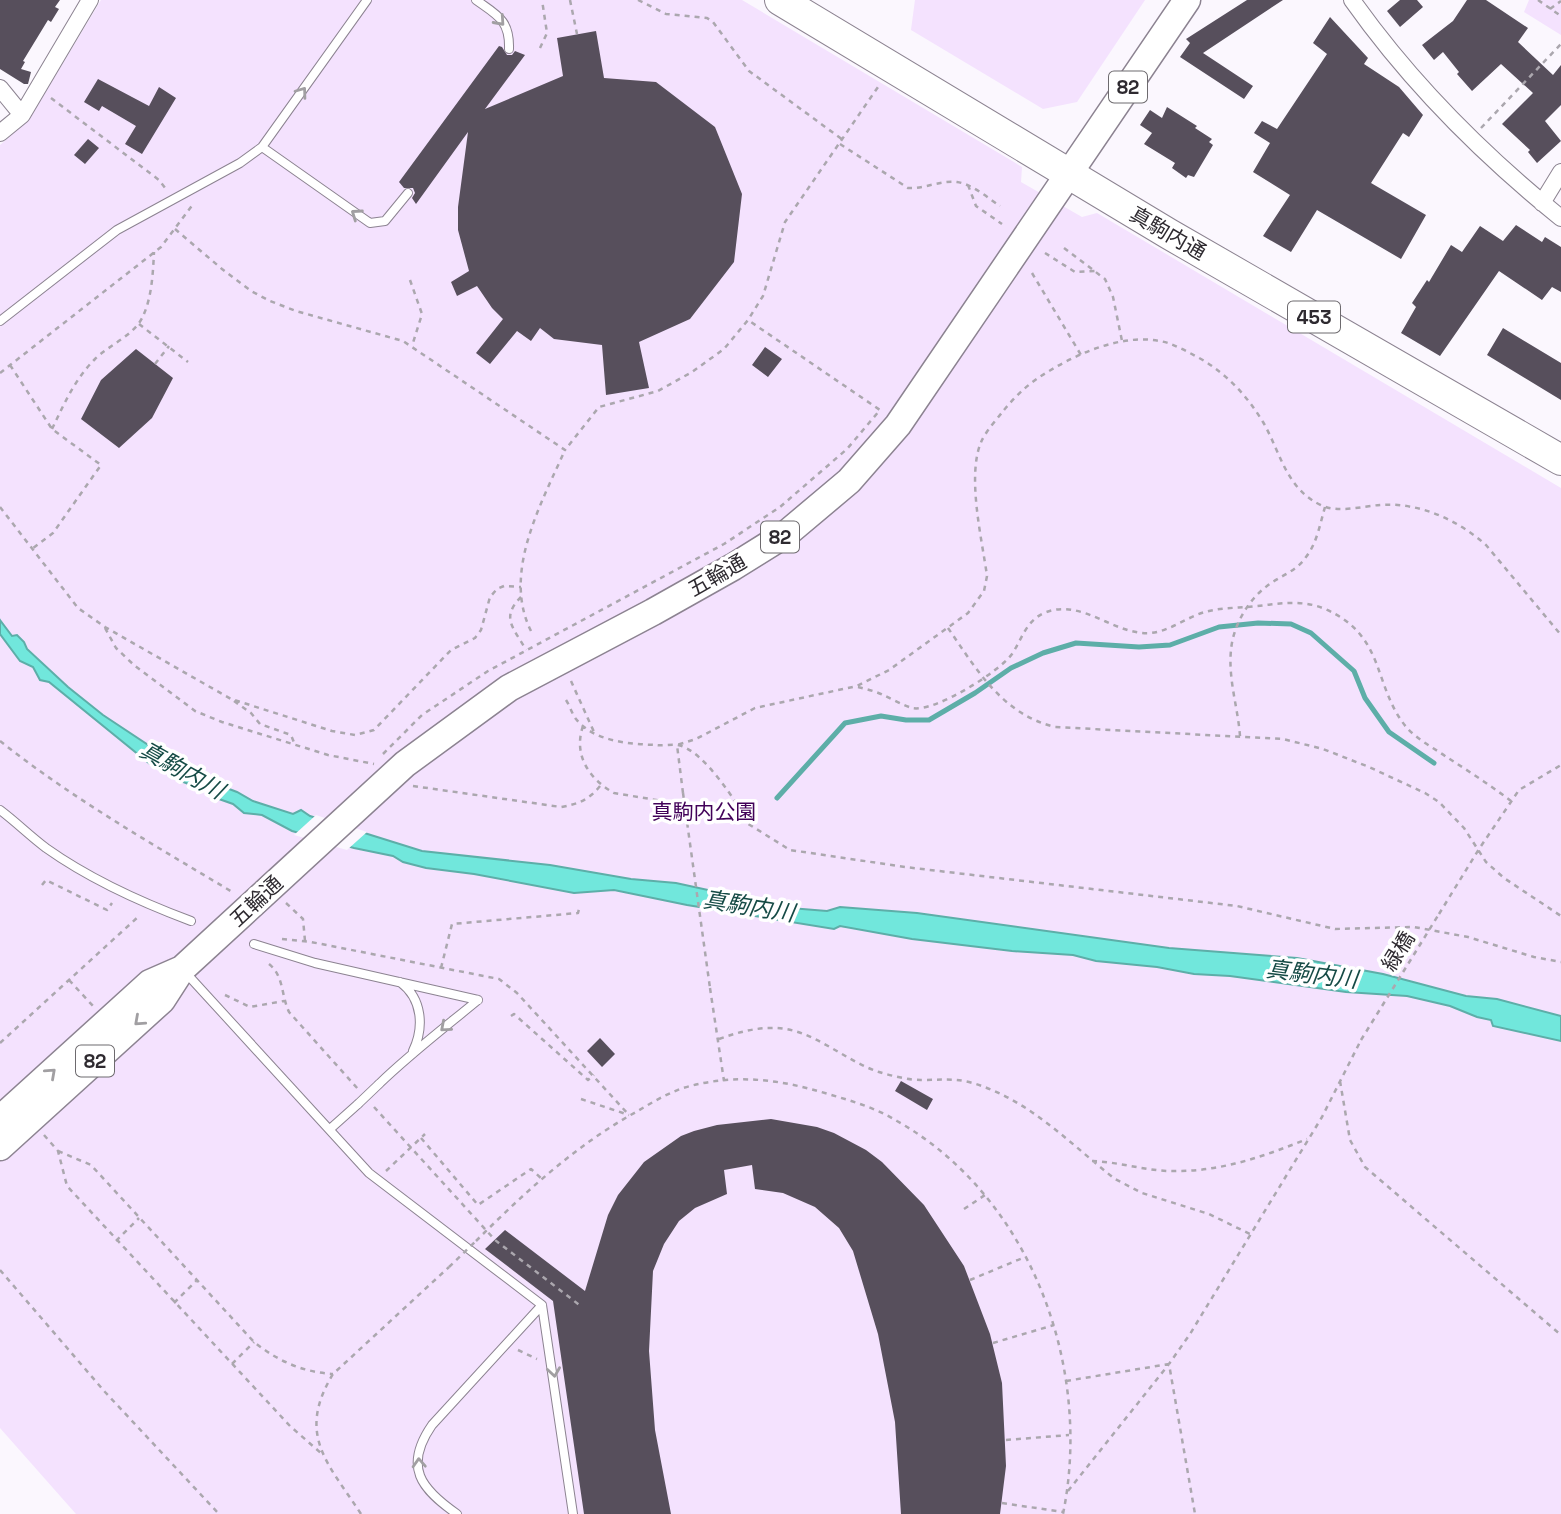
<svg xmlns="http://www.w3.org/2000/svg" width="1561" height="1514" font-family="'Space Grotesk','Noto Sans JP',sans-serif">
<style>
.green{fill:#f4e2fe}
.water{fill:#71e7dc;stroke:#5daea8;stroke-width:2}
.pier{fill:#fbf7fe}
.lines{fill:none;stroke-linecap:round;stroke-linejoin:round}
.stream{stroke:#5daea8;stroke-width:5}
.building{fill:#574f5c}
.lane-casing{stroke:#8c8391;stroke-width:10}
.street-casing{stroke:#8c8391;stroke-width:18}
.primary-casing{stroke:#8c8391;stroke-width:29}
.highway-casing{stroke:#8c8391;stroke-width:32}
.path{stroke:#aba7ae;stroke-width:2.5;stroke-dasharray:5 5;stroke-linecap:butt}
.lane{stroke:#fff;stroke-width:8}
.street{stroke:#fff;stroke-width:16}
.primary{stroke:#fff;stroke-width:26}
.highway{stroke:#fff;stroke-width:30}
.lane-bridge-casing{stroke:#8c8391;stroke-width:10;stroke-linecap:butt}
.path-bridge{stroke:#aba7ae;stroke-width:2.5;stroke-dasharray:5 5;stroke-linecap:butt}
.lane-bridge{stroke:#fff;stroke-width:8}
.oneway{stroke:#a19fa2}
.labels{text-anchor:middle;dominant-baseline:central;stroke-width:7;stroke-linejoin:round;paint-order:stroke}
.shield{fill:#fff;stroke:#6d6a6e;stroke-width:2}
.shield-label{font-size:19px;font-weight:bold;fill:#2e2a30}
.street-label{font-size:21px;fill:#2e2a30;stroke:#fff}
.park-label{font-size:21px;fill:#410158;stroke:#fff}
.water-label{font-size:23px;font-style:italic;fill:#164b46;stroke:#fff}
</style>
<rect width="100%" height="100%" fill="#fbf7fe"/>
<path class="green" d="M101 0H742L1022 167 1021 182 1082 217 1097 213 1561 488V1514H76L0 1428V145L29 120Z
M915 0H1145L1077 102 1043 109 911 30Z
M1529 0H1561V35L1524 12Z"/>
<path class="water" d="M0 620 12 636 17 635 24 642 27 649 68 687 103 715 195 776 237 792 253 801 293 814 301 810 310 816 422 851 550 865 631 879 676 883 790 908 827 911 840 907 917 913 1169 948 1297 958 1383 974 1466 996 1497 999 1561 1016V1041L1493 1026 1491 1020 1477 1017 1450 1006 1407 996 1346 992 1230 976 1194 974 1157 967 1096 961 1073 955 1012 951 912 939 840 926 834 929 687 905 614 890 574 893 474 874 426 868 403 862 393 856 354 848 292 831 262 815 244 813 233 804 219 799 202 789 170 777 171 772 160 765 150 764 49 682 40 680 33 667 20 661 0 634Z"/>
<path class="pier" d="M316 815 367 832 347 850 294 835Z"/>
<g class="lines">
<path class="stream" d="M777 798 845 723 881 716 906 720H929L975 693 1011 668 1043 653 1076 643 1139 647 1170 645 1219 627 1258 623 1291 624 1311 633 1354 671 1365 698 1389 732 1434 763"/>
</g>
<path class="building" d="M0 0H60L55 7 59 9 51 22 48 20 23 61 25 62 21 69 31 72 28 84H24L0 69Z
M1247 0H1283L1203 53 1253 86 1244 99 1180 57 1190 43 1186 39Z
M1400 0H1417L1423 7 1400 27 1387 11Z
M1467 0H1486L1528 28 1518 42 1553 75 1561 65V105L1545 121 1561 141 1537 163 1528 152 1530 150 1502 124 1533 93 1501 64 1472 91 1457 74 1459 72 1443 52 1434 60 1422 45 1453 21Z
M1330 17 1368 58 1364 64 1399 87 1423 115 1409 137 1403 133 1371 183 1426 215 1401 259 1317 210 1291 252 1263 236 1290 195 1253 172 1270 143 1254 133 1262 121 1277 129 1327 54 1313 43Z
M596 31 604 78 656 82 715 127 742 194 734 262 690 319 639 342 649 388 606 395 602 345 554 339 540 328 531 341 517 331 490 364 476 353 503 319 492 308 477 286 457 296 451 282 469 271 458 230V207L468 132 416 204 412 198 415 193 413 188H404L399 182 499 46 502 47 507 55H512L515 51 525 55 485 109 563 76 557 38Z
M98 79 149 106 159 87 176 98 142 154 125 144 136 126 102 106 99 111 84 102Z
M1167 107 1197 126 1195 128 1212 139 1209 142 1213 145 1194 177 1188 175 1186 178 1172 168 1175 163 1144 144 1152 133 1140 125 1150 110 1162 118Z
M88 139 99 148 85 164 74 155Z
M1516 225 1542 242 1545 237 1561 247V292L1552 287 1542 300 1499 271 1440 356 1401 333 1416 307 1412 303 1427 280 1429 282 1451 245 1462 252 1480 226 1503 241Z
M1503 328 1561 363V400L1487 355Z
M765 347 782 359 768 377 752 365Z
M136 349 173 378 152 418 119 448 81 419 101 380Z
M600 1038 615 1054 602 1067 587 1051Z
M901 1081 933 1099 927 1110 895 1091Z
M771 1119 817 1127 834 1133 866 1150 882 1162 924 1205 964 1266 990 1334 1002 1383 1006 1466 1000 1514H901L895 1422 878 1334 853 1251 839 1228 815 1207 783 1193 755 1189 752 1165 724 1170 727 1194 695 1208 679 1221 664 1244 653 1271 649 1351 655 1430 671 1514H584L553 1301 485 1249 505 1230 585 1291 608 1215 618 1195 644 1162 681 1136 694 1131 717 1125Z"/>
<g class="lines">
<defs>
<path id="lane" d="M476 0C497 15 510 20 509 49
M262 147 370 223 385 221 408 193
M0 321 117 230 240 163 262 147 367 0
M0 810C16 822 30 836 46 848 91 880 140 902 191 921
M254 944 315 963 478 1000
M186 973 369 1173 542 1305 573 1514
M400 982C423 999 424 1028 413 1051
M379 1084C410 1054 444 1028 478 1000
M330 1129 358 1104
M457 1514C421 1489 403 1467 432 1425L542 1305"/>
<path id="street" d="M1352 0C1410 82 1483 155 1561 218
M0 88 22 115
M0 133 22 115 90 0
M1542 203 1561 172"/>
<path id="primary" d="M0 1119 150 983 182 969
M0 1147 162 1000 182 969 405 764 509 688 653 612 733 567 786 534 849 481 898 425 1187 0"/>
<path id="highway" d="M780 0 1169 234 1561 460"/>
</defs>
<use href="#lane" class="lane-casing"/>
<use href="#street" class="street-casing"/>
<use href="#primary" class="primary-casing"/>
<use href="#highway" class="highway-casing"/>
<path class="path" d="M570 0 577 34
M638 0 666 14 707 18 713 22 749 71 843 140
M1538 0 1561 16
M1550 9 1561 1
M540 48 547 33 542 0
M51 98 159 180 166 189
M1481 128 1561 44
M840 144 908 188C924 189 941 180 957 182 972 184 988 198 1000 206
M968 185 976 206 1002 224
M175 229 222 269 251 291 270 301 296 311 403 341 565 450 599 407 658 391 692 372 724 349 748 320 763 296 785 222 878 87
M1064 248 1105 279 1113 297 1122 341
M1045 253 1075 272 1096 271
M1032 273 1081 355
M410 280 422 314 412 346
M139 324 188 362
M155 364 169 346
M10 365 52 429 101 465 53 533 33 548
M0 373 161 247 194 203
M52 429C64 404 75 379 95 359 109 345 135 335 143 316 152 297 153 272 154 252
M0 507 78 608 105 627 231 699 332 731 355 735 374 730 451 650 475 638 481 630 490 597 497 589 504 586 521 587
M521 597C500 618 514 628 526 650
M105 628 116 648 135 666 195 711 222 722 328 755 374 764
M948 628C977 670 1002 714 1055 727L1283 739 1323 749 1369 767 1425 793 1439 802 1464 828 1486 862 1504 878 1561 916
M531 631C502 573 541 504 565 450
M571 681 594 732
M858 687C866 689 875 691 883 695 892 699 902 705 912 708 934 713 999 672 1012 654 1022 639 1026 621 1044 613 1082 597 1114 636 1151 633 1170 631 1187 617 1205 612 1219 608 1233 608 1247 607 1273 605 1300 598 1325 609 1387 636 1372 686 1407 728 1417 739 1432 747 1445 756 1467 770 1490 785 1511 801
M566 700C570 706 572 714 576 719 594 742 631 744 656 745 663 746 672 744 678 745 705 751 735 802 750 823
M234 701 251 713 260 724 291 735 295 745
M583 726C573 755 589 779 614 793L711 809 734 815 790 850 905 867 1237 906 1335 929 1414 927 1468 937 1534 957 1561 962
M1240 736C1238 708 1228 679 1231 650 1233 626 1248 600 1267 586 1280 576 1297 571 1306 557 1317 543 1320 524 1325 507
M0 741C73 799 154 845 234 893
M383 754 422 715 488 671 724 544 780 507 847 449 880 410 748 320
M413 786 561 807C578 804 589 800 600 786
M683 793 677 745 696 739 755 708 857 686 889 670 968 613 984 591 987 576C982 539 966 474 982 440 987 430 997 419 1004 410 1014 398 1025 387 1038 378 1073 355 1125 330 1168 343 1179 347 1190 353 1201 359 1228 375 1247 396 1263 422 1281 453 1286 490 1323 506 1340 513 1363 506 1380 505 1419 502 1458 520 1486 545L1561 635
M42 885 46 880 107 910 112 903
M286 903 303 919 305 941
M1439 914 1479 849 1519 790 1561 765
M282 939 311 942 499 979 517 993 629 1115
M269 964C284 976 281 995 289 1012L358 1089
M441 968 452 924 578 913 579 909
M69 980 93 1006
M710 988 724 1081
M225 995 250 1007 284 1001
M511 1016 514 1014 588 1080 594 1075
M719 1039C736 1033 753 1028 771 1028 810 1026 844 1061 879 1072 892 1076 909 1080 921 1080 938 1080 953 1078 969 1082 1028 1098 1069 1143 1115 1179L1142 1193 1209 1214 1250 1234
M0 1043 139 916
M1340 1081 1350 1140 1365 1167 1561 1335
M581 1099 629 1115
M374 1107 495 1240 582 1307
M44 1135 58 1151 67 1186 290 1426 322 1454
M421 1138 478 1205 531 1169 542 1179
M58 1151 91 1165 254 1342C278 1361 302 1372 333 1374
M1092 1161C1121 1162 1149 1172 1177 1171 1223 1171 1265 1156 1307 1139
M386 1171 425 1134
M964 1209 985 1195
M116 1241 139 1218
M476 1241C524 1193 576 1145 636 1112 651 1103 666 1094 683 1088 734 1073 779 1079 828 1094 852 1101 876 1108 897 1121 1031 1197 1093 1367 1063 1514
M0 1270 105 1392 219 1514
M970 1280 1025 1257
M174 1303 196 1281
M993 1343 1054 1325
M518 1350 537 1359
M232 1364 254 1342
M1066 1381 1169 1364 1195 1514
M1006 1440 1069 1435
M1068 1491 1169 1364 1190 1334 1322 1117 1361 1040
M1002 1503 1063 1512
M361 1514C328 1463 296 1435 333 1374L449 1267"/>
<use href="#lane" class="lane"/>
<use href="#street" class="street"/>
<use href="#primary" class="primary"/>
<use href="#highway" class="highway"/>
<defs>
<path id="lane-bridge" d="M358 1104 379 1084"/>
</defs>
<use href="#lane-bridge" class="lane-bridge-casing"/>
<path class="path-bridge" d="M683 793 710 988
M1361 1040 1439 914
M449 1267 476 1241"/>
<use href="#lane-bridge" class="lane-bridge"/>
</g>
<defs><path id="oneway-chevron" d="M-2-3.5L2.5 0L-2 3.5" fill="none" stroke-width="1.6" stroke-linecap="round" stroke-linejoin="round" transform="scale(1.75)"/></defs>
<g class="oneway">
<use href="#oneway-chevron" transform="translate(500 21) rotate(48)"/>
<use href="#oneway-chevron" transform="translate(302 92) rotate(-54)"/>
<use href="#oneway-chevron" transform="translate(356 214) rotate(-145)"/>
<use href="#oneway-chevron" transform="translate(139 1021) rotate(138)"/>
<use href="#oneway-chevron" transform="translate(445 1027) rotate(139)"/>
<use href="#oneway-chevron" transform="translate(51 1073) rotate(-42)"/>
<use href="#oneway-chevron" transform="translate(554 1372) rotate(82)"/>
<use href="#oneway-chevron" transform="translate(419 1463) rotate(-93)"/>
</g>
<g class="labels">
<g class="shield">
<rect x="1109" y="71.5" width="38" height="31" rx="5"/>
<rect x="1288" y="301.5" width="52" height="31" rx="5"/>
<rect x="761" y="521.5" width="38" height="31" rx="5"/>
<rect x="76" y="1045.5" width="38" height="31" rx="5"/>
</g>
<g class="shield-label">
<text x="1128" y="87">82</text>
<text x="1314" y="317">453</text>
<text x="780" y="537">82</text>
<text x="95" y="1061">82</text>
</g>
<g class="street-label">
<text transform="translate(1168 233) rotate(30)">真駒内通</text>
<text transform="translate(717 575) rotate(-30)">五輪通</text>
<text transform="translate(256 901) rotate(-43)">五輪通</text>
<text transform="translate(1398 951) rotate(-58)">緑橋</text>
</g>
<g class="park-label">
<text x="704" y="811">真駒内公園</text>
</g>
<g class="water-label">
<text transform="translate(182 770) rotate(29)">真駒内川</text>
<text transform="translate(749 906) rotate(9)">真駒内川</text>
<text transform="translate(1312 974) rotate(7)">真駒内川</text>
</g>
</g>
</svg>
